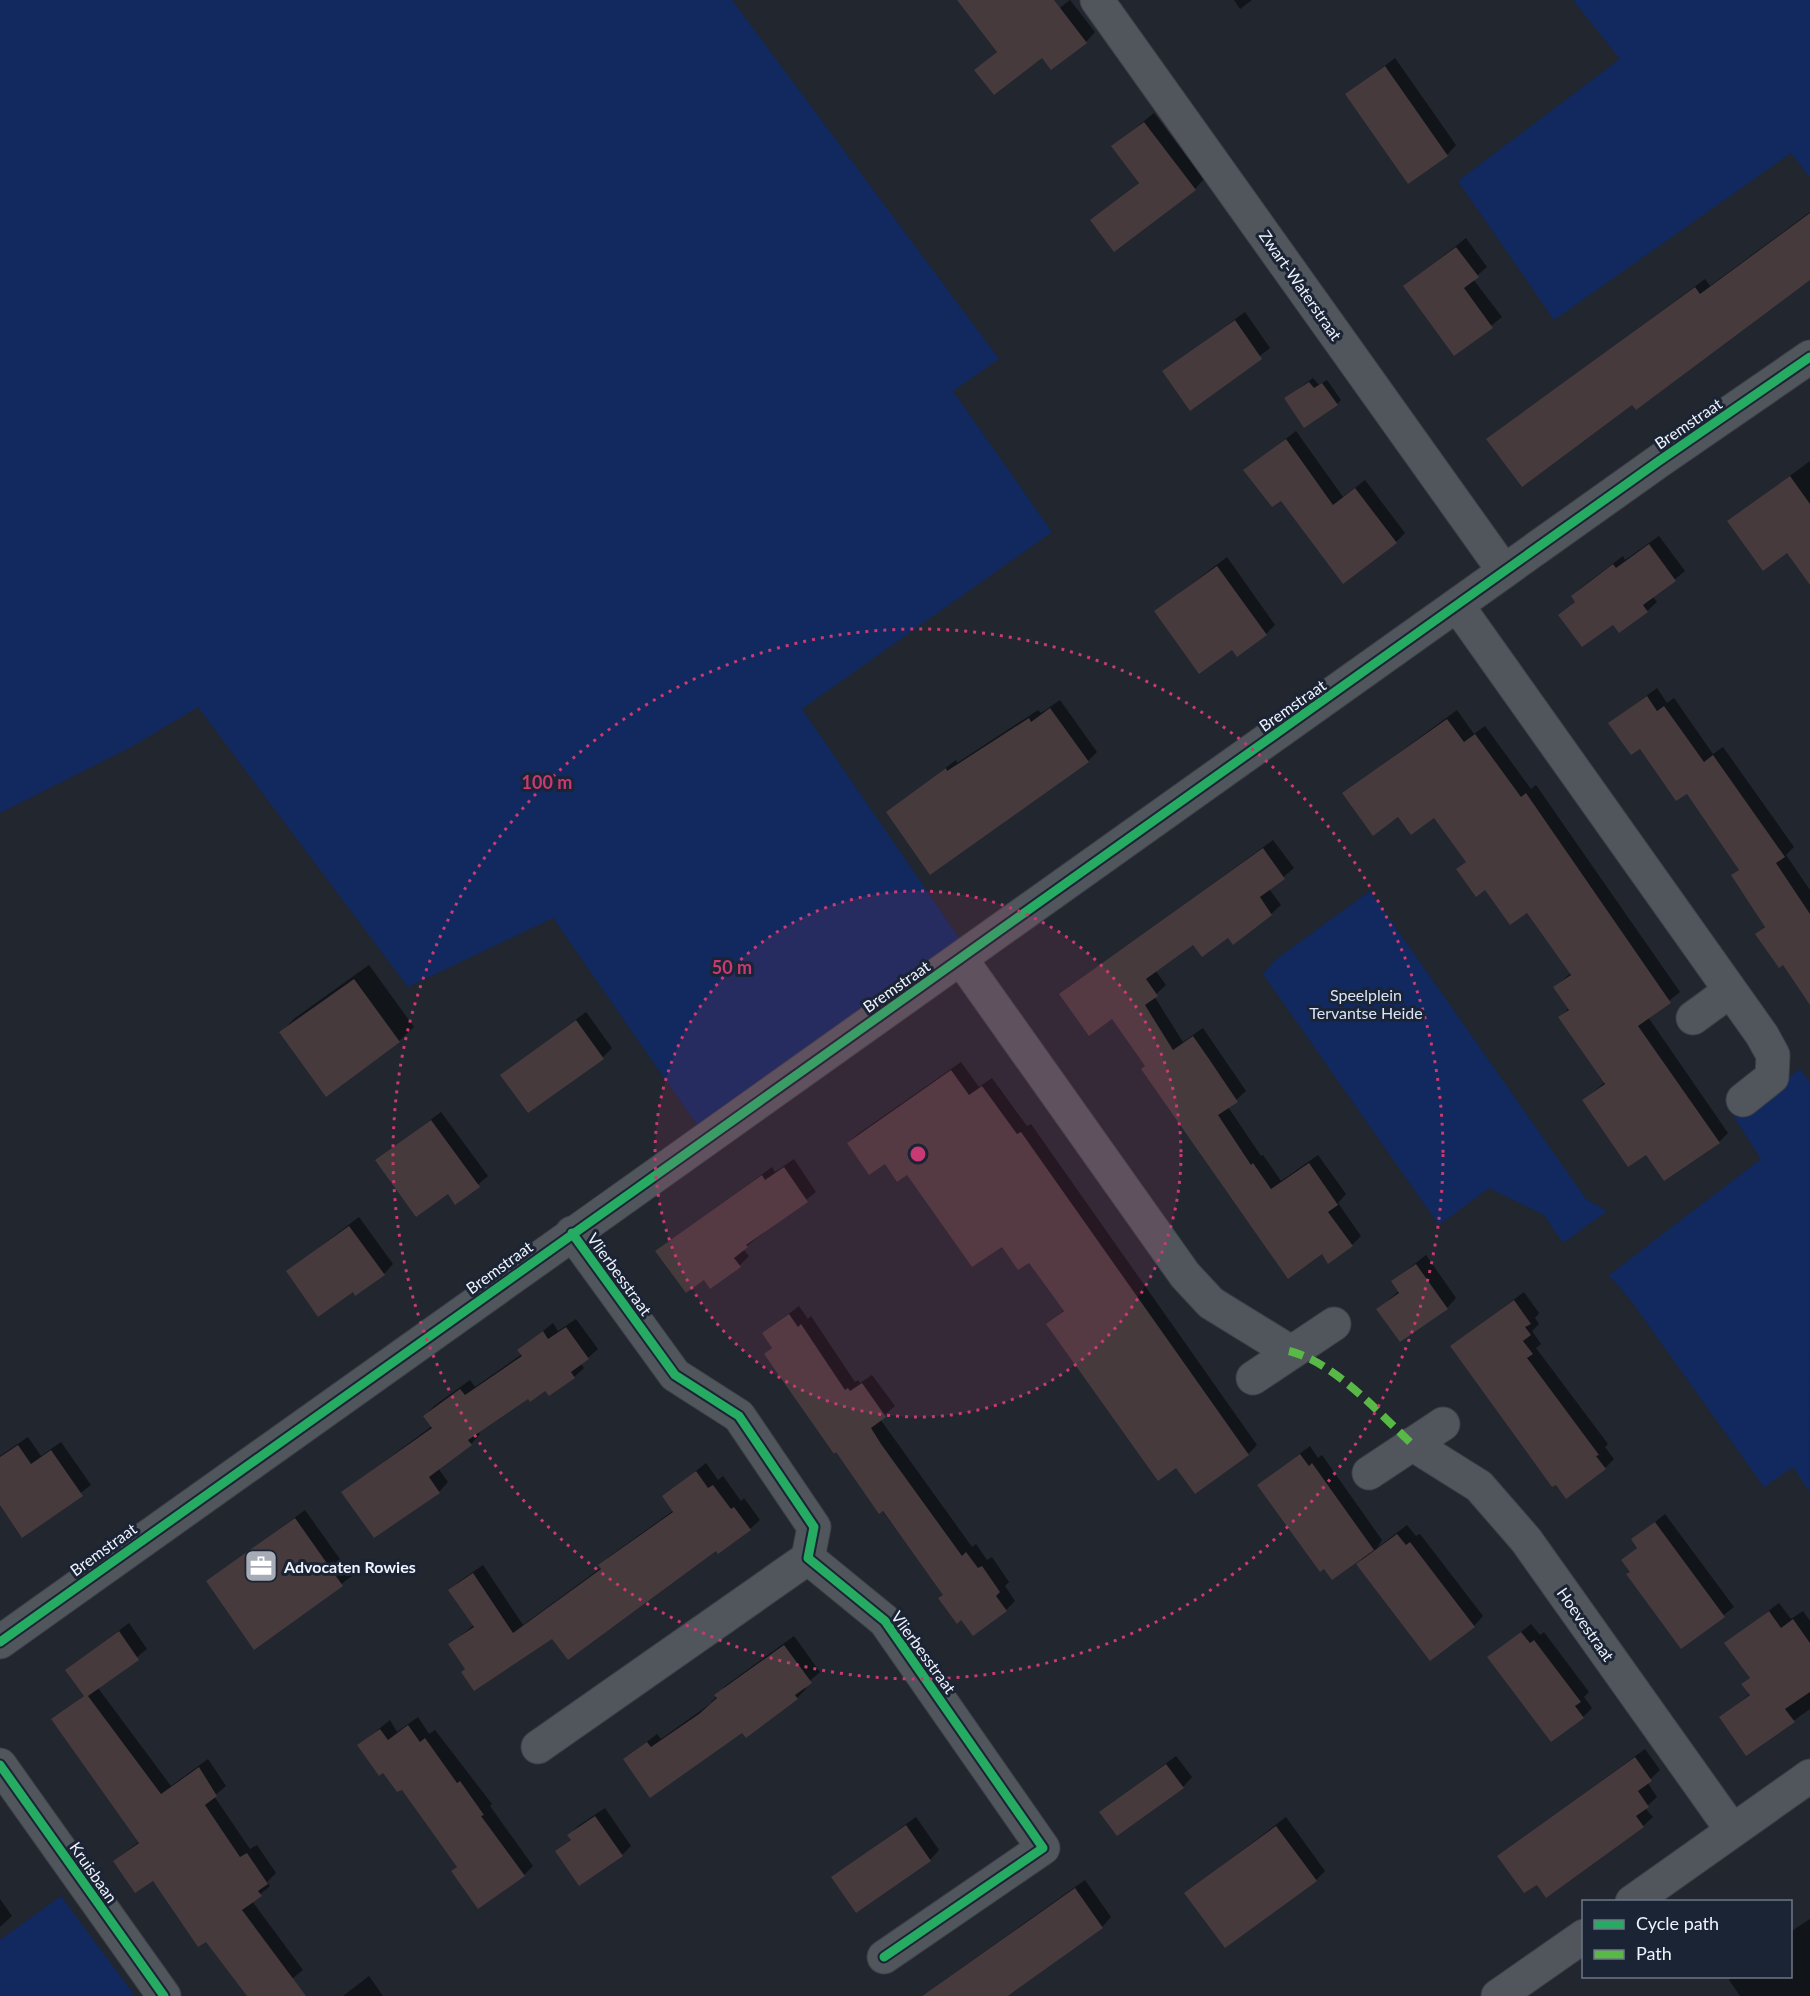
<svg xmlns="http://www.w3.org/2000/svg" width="1810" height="1996" font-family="Lato,sans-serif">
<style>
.green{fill:#11295e}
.shadow{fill:#0007}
.building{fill:#463a3d}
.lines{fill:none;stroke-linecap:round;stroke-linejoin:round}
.minor-casing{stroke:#3d4149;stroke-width:35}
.minor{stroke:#51555c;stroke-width:33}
.quiet{stroke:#58b947;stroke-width:8;stroke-dasharray:15 8;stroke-linecap:butt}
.cycleway-casing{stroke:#1b2435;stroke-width:13}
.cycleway{stroke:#26ab63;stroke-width:9}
.ring{fill:none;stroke:#c93973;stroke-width:3;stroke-dasharray:3 6}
.labels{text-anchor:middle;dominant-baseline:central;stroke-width:6;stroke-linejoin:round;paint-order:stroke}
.street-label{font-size:16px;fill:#eef3fd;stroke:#1b2435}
.park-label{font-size:16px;fill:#d9e4f7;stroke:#1b2435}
.poi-label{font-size:16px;font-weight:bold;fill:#eef3fd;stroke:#1b2435;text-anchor:start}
.centre{fill:#c93973;stroke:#1b2435;stroke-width:3}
.ring-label{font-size:18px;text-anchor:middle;font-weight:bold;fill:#c93973;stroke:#1b2435;stroke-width:6;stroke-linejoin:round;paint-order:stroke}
</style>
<rect width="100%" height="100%" fill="#21262f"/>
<path class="green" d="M0 0H732L999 359 953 391 1052 532 802 709 960 939 697 1125 553 918 408 987 198 707 133 746 0 813Z
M1573 0H1810V178L1791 153 1554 320 1458 181 1620 59Z
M1370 891 1586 1199 1607 1211 1563 1243 1544 1215 1489 1188 1439 1225 1263 974 1275 960Z
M1800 1069 1810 1083 1809 1491 1793 1467 1764 1487 1632 1302 1609 1275 1761 1159 1734 1117Z
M61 1896 135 1996H0V1940Z"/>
<path class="shadow" d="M959 0H1036L1048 17 1070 0 1095 32 1086 42 1043 56 976 70 998 51Z
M1234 0H1252L1240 9Z
M1395 58 1456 145 1447 155 1347 94Z
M1154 113 1204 179 1195 189 1092 220 1140 182 1113 146Z
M1810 212V279L1632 402 1488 439 1705 279 1710 286Z
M1466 238 1487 267 1473 279 1502 317 1455 354 1405 286Z
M1245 312 1270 348 1190 409 1164 371Z
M1313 378 1319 385 1327 380 1341 400 1337 404 1286 398Z
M1296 431 1343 497 1365 480 1405 533 1396 542 1281 499 1245 470Z
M1810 461V574L1787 551 1729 521Z
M1659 536 1685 571 1653 597 1657 602 1647 611 1613 623 1560 615 1576 601 1573 596 1582 587 1623 556 1625 560Z
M1227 557 1275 625 1266 634 1232 648 1156 611Z
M1657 688 1667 703 1674 698 1713 754 1723 747 1794 847 1786 855 1810 890V1002L1784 963 1757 934 1766 925 1733 875 1740 869 1687 792 1640 747 1610 723Z
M1060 700 1097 752 1088 761 888 812 956 760 957 763 1038 710 1041 713Z
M1457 710 1474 734 1485 726 1531 789 1536 785 1680 992 1648 1017 1728 1133 1719 1142 1647 1153 1584 1100 1605 1082 1560 1018 1569 1008 1555 987 1571 973 1527 911 1458 870 1467 861 1435 816 1399 815 1344 793Z
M1273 840 1294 868 1269 889 1281 905 1271 914 1228 936 1193 942 1155 970 1166 985 1154 996 1183 1042 1203 1028 1218 1050 1246 1091 1228 1107 1261 1156 1263 1155 1281 1181 1318 1155 1346 1194 1338 1203 1361 1236 1352 1245 1323 1252 1146 1066 1113 1017 1061 994Z
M369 965 414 1027 399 1041 326 1095 281 1032 295 1018Z
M586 1012 612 1048 603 1057 502 1075Z
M961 1062 979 1087 992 1078 1027 1126 1031 1124 1257 1445 1248 1454 1176 1466 1048 1325 1065 1309 1029 1260 1002 1245 907 1173 848 1143 858 1134Z
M441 1112 488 1176 456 1203 448 1192 377 1160Z
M794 1159 816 1192 743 1249 749 1256 740 1265 704 1278 657 1252 772 1167 775 1172Z
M359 1217 393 1264 384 1274 353 1290 288 1271Z
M1426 1255 1456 1298 1447 1308 1378 1309 1399 1291 1393 1281Z
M1524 1292 1539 1313 1535 1318 1539 1324 1532 1331 1541 1344 1536 1348 1608 1444 1605 1447 1614 1459 1605 1468 1556 1483 1452 1346Z
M799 1306 808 1319 811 1316 855 1382 858 1380 860 1383 872 1375 895 1406 880 1419 972 1547 976 1544 987 1560 992 1557 1009 1582 1005 1586 1015 1601 1006 1610 944 1594 766 1354 773 1347 763 1333Z
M576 1319 598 1349 581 1364 584 1368 574 1377 528 1397 478 1432 480 1434 471 1444 438 1468 448 1482 439 1492H343L432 1426 425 1416 434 1406 470 1380 475 1387 522 1354 519 1350 553 1323 558 1331Z
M28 1437 41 1456 61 1442 91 1485 23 1536 0 1503V1456Z
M1310 1446 1318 1458 1322 1455 1382 1540 1377 1548 1407 1525 1416 1536 1420 1534 1483 1616 1474 1626 1358 1564 1365 1555 1259 1485Z
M706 1463 718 1480 723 1476 741 1501 744 1498 760 1520 750 1529 718 1552 716 1549 552 1637 467 1668 450 1644 474 1625 450 1590 460 1581 483 1565 523 1625 602 1567 600 1565 610 1556 674 1510 664 1496Z
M305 1510 352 1576 255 1648 208 1582Z
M1665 1514 1734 1607 1682 1647 1623 1560 1638 1547 1633 1540Z
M1779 1603 1791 1619 1803 1611 1810 1621V1709L1747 1754 1721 1717 1750 1694 1743 1684 1751 1677 1726 1643Z
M129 1623 147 1649 98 1688 171 1786 208 1759 226 1786 214 1796 250 1849 257 1845 276 1873 267 1882 270 1886 252 1901 303 1970 270 1996H255L154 1879 114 1861 140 1841 53 1720 85 1695 67 1670Z
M1531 1624 1540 1635 1544 1632 1589 1692 1584 1697 1592 1708 1583 1717 1489 1658Z
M794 1636 820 1672 804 1686 806 1689 797 1698 743 1731 625 1759 657 1734 661 1739 710 1704 725 1686Z
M418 1717 429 1734 435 1730 492 1804 490 1806 533 1866 524 1875 459 1866 402 1788 359 1745 390 1720 397 1732Z
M1645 1749 1660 1770 1647 1782 1657 1797 1645 1808 1653 1817 1643 1826 1537 1883 1499 1856Z
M1176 1756 1192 1777 1183 1787 1101 1812Z
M605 1808 631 1846 622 1855 557 1852 572 1839 569 1835 578 1826Z
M916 1817 939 1850 930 1860 833 1877Z
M1286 1817 1325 1871 1316 1880 1186 1893Z
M1085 1880 1111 1917 1102 1927 1005 1996H922Z
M0 1899 12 1916 0 1927Z
M1810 1919V1996H1740L1729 1980 1732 1976H1790V1932Z
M369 1976 383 1996H343Z"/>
<path class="building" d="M957 0H1054L1087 43 1051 70 1042 58 994 95 974 70 997 52Z
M1385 66 1448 156 1408 184 1345 94Z
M1144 122 1196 190 1114 252 1090 220 1139 183 1111 146Z
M1810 213V280L1636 410 1632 405 1522 487 1486 439 1695 287 1700 294Z
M1456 247 1479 277 1464 288 1493 328 1454 356 1403 286Z
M1235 320 1262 359 1190 411 1162 371Z
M1309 382 1314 388 1322 383 1338 405 1304 428 1284 398Z
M1286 439 1333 505 1355 488 1397 543 1343 584 1281 501 1272 507 1243 470Z
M1790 476 1810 504V585L1787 553 1763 571 1727 521Z
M1649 544 1676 581 1643 605 1648 612 1619 633 1613 625 1582 647 1558 615 1575 602 1571 596 1613 564 1616 568Z
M1217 566 1267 635 1237 657 1232 650 1199 674 1154 611Z
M1647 696 1657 711 1664 706 1704 762 1713 755 1785 857 1776 863 1810 914V1005L1783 965 1779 968 1755 934 1765 927 1731 875 1739 870 1687 794 1676 801 1640 749 1631 755 1608 723Z
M1050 708 1089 762 930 875 886 812 946 768 947 771 1029 718 1031 722Z
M1447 719 1464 742 1475 734 1521 797 1526 793 1671 1003 1638 1026 1720 1143 1664 1181 1646 1155 1628 1167 1582 1100 1605 1084 1558 1017 1569 1010 1553 987 1571 975 1527 913 1510 925 1485 890 1476 897 1456 869 1466 862 1434 818 1411 835 1398 817 1373 836 1342 793Z
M1263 848 1285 879 1260 897 1272 915 1233 945 1228 938 1202 957 1193 945 1146 979 1158 996 1145 1005 1173 1050 1193 1036 1209 1059 1238 1102 1218 1115 1251 1165 1253 1163 1271 1189 1309 1163 1338 1205 1328 1212 1353 1246 1328 1264 1322 1254 1288 1279 1141 1069 1145 1066 1112 1019 1089 1036 1059 994Z
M354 979 400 1042 326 1097 279 1032Z
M576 1020 604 1059 528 1113 500 1075Z
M951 1070 969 1095 982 1086 1017 1134 1021 1132 1249 1455 1195 1494 1176 1468 1158 1481 1046 1324 1064 1311 1029 1263 1018 1270 1002 1247 972 1267 907 1175 897 1182 885 1164 869 1175 847 1143Z
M431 1120 480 1187 455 1205 448 1194 416 1217 375 1160Z
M784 1167 808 1202 746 1245 748 1247 734 1258 741 1267 710 1289 704 1280 686 1293 655 1251 762 1175 765 1180Z
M349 1226 385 1275 355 1296 353 1292 318 1317 286 1271Z
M1416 1264 1448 1309 1400 1342 1376 1309 1399 1293 1391 1281Z
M1514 1300 1531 1324 1525 1327 1531 1335 1523 1341 1533 1354 1527 1358 1599 1455 1596 1456 1606 1469 1566 1499 1556 1485 1552 1487 1450 1346Z
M789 1314 798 1327 801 1324 845 1390 848 1388 850 1391 862 1383 886 1417 871 1428 881 1444 962 1556 966 1552 978 1568 982 1566 1000 1592 996 1596 1007 1611 973 1636 961 1620 957 1624 938 1598 943 1595 883 1511 879 1514 836 1452 834 1454 764 1354 772 1348 762 1333Z
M566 1327 589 1359 571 1372 575 1378 549 1396 545 1391 530 1402 528 1399 468 1440 472 1445 429 1477 440 1493 374 1538 341 1492 432 1428 423 1416 460 1389 465 1395 522 1356 517 1350 543 1331 548 1339Z
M18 1445 31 1464 51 1450 83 1496 22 1538 0 1505V1457Z
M1300 1454 1309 1466 1312 1463 1374 1550 1332 1580 1324 1569 1320 1572 1257 1485Z
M696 1471 708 1488 713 1485 731 1509 734 1507 751 1530 718 1554 716 1551 568 1660 552 1639 474 1691 461 1672 465 1669 448 1644 474 1627 448 1590 473 1573 513 1633 601 1569 598 1565 673 1512 662 1496Z
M295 1518 343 1586 254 1650 206 1581Z
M1655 1522 1725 1617 1681 1649 1626 1574 1630 1572 1621 1560 1637 1548 1631 1539Z
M1397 1534 1406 1545 1410 1542 1475 1627 1430 1661 1356 1564Z
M1769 1611 1781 1628 1793 1619 1810 1643V1692L1785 1709 1795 1722 1746 1756 1719 1717 1750 1695 1741 1684 1750 1678 1724 1643Z
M119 1631 139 1660 88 1696 161 1794 199 1767 217 1796 205 1805 240 1857 247 1853 268 1884 258 1891 262 1896 242 1910 306 1996H247L206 1942 198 1947 153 1881 135 1893 113 1861 139 1843 51 1719 84 1696 65 1670Z
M1521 1632 1530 1643 1534 1640 1581 1702 1575 1706 1584 1718 1551 1742 1487 1657Z
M784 1645 812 1683 795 1695 798 1699 746 1738 742 1733 650 1798 623 1759 647 1742 651 1747 699 1714 717 1698 714 1695Z
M408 1725 420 1742 425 1738 457 1783 460 1781 484 1815 481 1816 525 1876 478 1909 451 1871 457 1867 402 1790 397 1792 383 1773 379 1776 357 1745 380 1729 388 1740Z
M1635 1757 1652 1781 1638 1791 1649 1807 1636 1816 1644 1827 1546 1898 1537 1885 1524 1893 1497 1856Z
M1166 1764 1184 1788 1117 1836 1099 1812Z
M595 1816 623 1856 579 1886 555 1851 571 1840 567 1835Z
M906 1825 931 1861 856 1913 831 1877Z
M1276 1826 1317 1881 1225 1948 1184 1893Z
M1075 1888 1103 1928 1016 1990 1008 1996H922Z"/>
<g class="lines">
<defs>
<path id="minor" d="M1097 0 1504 571
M1457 605 1762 1035 1773 1055 1772 1077 1743 1100
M961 959 1185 1275 1211 1303 1289 1351
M1693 1018 1730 991
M572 1233 675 1375 739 1416 814 1527 808 1558 885 1621 1043 1848 884 1957
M1253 1378 1334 1324
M1412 1444 1479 1486 1526 1540 1732 1830
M1369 1473 1443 1424
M0 1642 1659 461 1810 357
M538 1747 808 1558
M0 1765 164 1996
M1632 1902 1810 1776
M1498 1996 1584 1936"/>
</defs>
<use href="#minor" class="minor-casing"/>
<use href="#minor" class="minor"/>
<path class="quiet" d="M1289 1351C1334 1362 1378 1412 1412 1444"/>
<defs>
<path id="cycleway" d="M572 1233 675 1375 739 1416 814 1527 808 1558 885 1621 1043 1848 884 1957
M0 1642 1659 461 1810 357
M0 1765 164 1996"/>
</defs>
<use href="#cycleway" class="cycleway-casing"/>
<use href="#cycleway" class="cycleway"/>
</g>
<circle cx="918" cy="1154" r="263" fill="#c93973" fill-opacity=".12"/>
<g class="ring">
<circle cx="918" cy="1154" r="263"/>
<circle cx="918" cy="1154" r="525"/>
</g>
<defs>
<symbol id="office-square" viewBox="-11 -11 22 22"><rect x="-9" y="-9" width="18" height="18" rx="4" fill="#a6abb5" stroke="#1b2435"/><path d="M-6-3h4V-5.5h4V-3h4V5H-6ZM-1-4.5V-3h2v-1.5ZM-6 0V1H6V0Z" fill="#fff"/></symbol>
</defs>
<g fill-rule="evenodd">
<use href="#office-square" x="242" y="1547" width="38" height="38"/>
</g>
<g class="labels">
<g class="street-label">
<text transform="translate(1301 285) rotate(55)">Zwart-Waterstraat</text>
<text transform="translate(1688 423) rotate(-34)">Bremstraat</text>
<text transform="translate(1292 705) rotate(-35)">Bremstraat</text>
<text transform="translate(896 986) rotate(-35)">Bremstraat</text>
<text transform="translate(499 1267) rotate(-36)">Bremstraat</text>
<text transform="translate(620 1274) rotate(54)">Vlierbesstraat</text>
<text transform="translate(103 1549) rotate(-36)">Bremstraat</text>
<text transform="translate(1586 1624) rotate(55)">Hoevestraat</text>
<text transform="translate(924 1652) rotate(54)">Vlierbesstraat</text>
<text transform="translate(94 1872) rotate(55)">Kruisbaan</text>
</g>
<g class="park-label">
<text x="1366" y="994">Speelplein<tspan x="1366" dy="18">Tervantse Heide</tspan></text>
</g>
<g class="poi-label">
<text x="284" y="1566">Advocaten Rowies</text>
</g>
</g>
<circle cx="918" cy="1154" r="9" class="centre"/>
<g class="ring-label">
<text x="547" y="789">100 m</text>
<text x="732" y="974">50 m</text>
</g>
<rect x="1582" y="1900" width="210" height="78" fill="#1b2435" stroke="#6f7785" stroke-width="1.5"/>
<rect x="1594" y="1920" width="30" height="9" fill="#26ab63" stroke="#6f7785" stroke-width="1.5"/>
<text x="1636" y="1930" font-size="18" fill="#eef3fd">Cycle path</text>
<rect x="1594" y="1950" width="30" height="9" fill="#58b947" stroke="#6f7785" stroke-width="1.5"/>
<text x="1636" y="1960" font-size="18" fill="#eef3fd">Path</text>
</svg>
